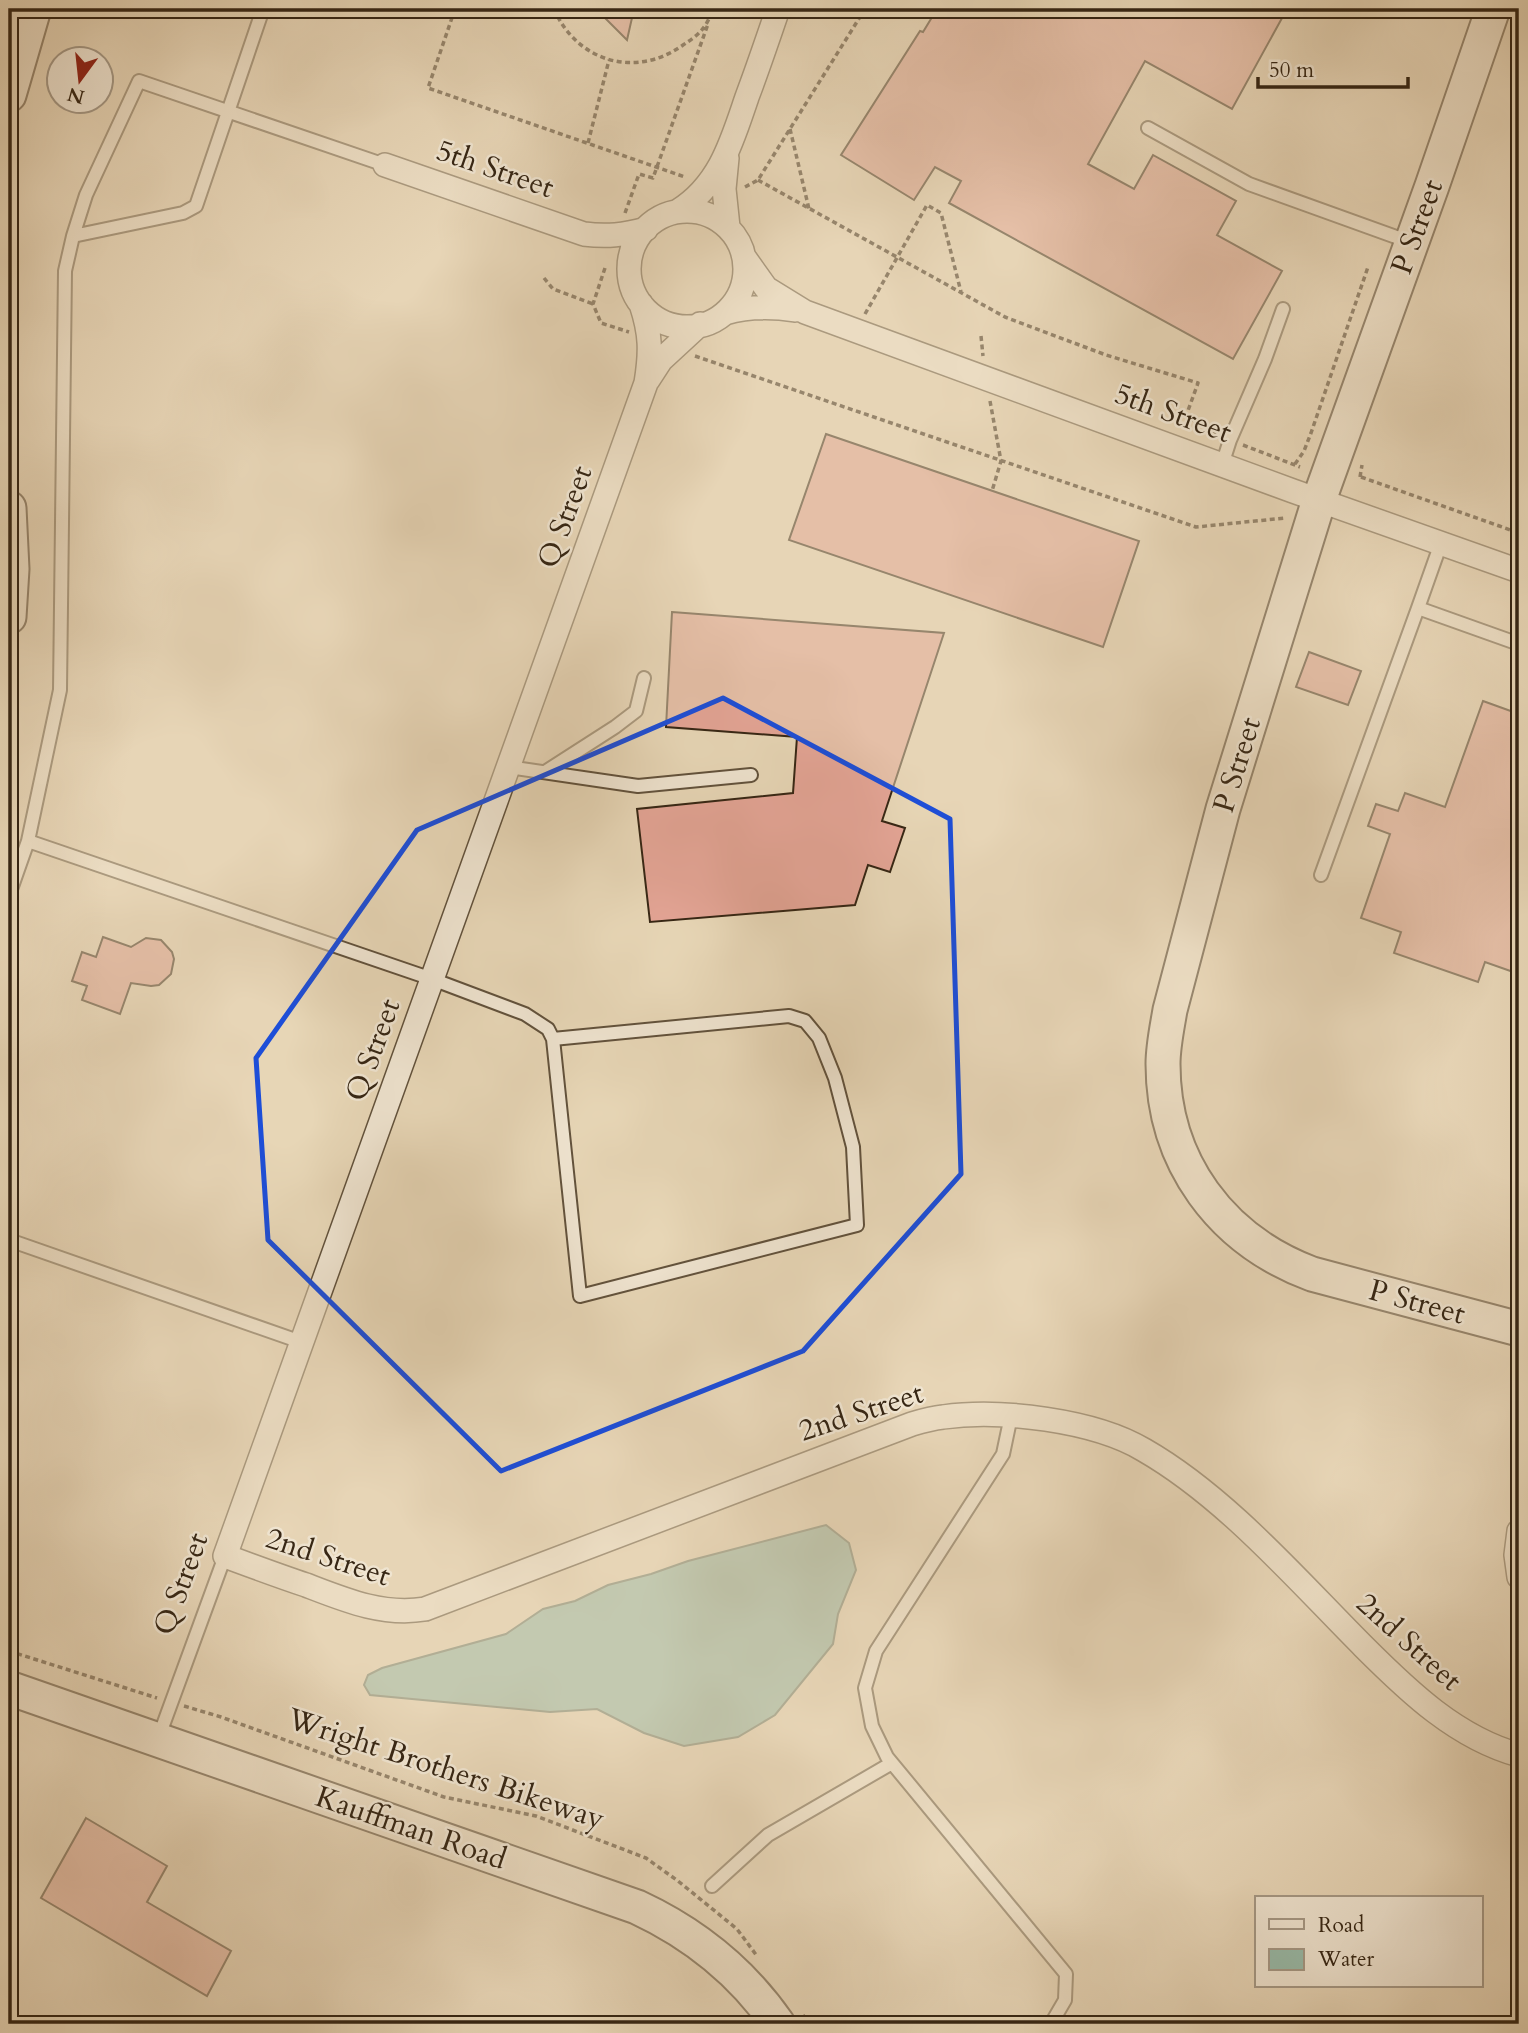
<svg xmlns="http://www.w3.org/2000/svg" width="1528" height="2033" font-family="Cardo,serif">
<style>
.water{fill:#98baa8;stroke:#717f6d;stroke-width:2}
.building{fill:#e3a495;stroke:#362614;stroke-width:2}
.lines{fill:none;stroke-linecap:round;stroke-linejoin:round}
.lane-casing{stroke:#62523c;stroke-width:16}
.street-casing{stroke:#62523c;stroke-width:26}
.secondary-casing{stroke:#362614;stroke-width:37}
.path{stroke:#362614;stroke-width:3.5;stroke-dasharray:5 3.5;stroke-linecap:butt}
.lane{stroke:#efe4d0;stroke-width:12}
.street{stroke:#efe4d0;stroke-width:23}
.secondary{stroke:#efe4d0;stroke-width:33}
.marked{fill:none;stroke:#1d4ed8;stroke-width:5;stroke-linejoin:round}
.labels{text-anchor:middle;dominant-baseline:central;stroke-width:5;stroke-linejoin:round;paint-order:stroke}
.street-label{font-size:30px;fill:#362614;stroke:#efe4d0}
</style>
<rect width="100%" height="100%" fill="#e7d6b6"/>
<filter id="stains"><feTurbulence type="fractalNoise" baseFrequency=".00286" numOctaves="4"/><feColorMatrix values="0 0 0 0 .2 0 0 0 0 .09 0 0 0 0 .02 0 0 0 .5 -.17"/></filter>
<radialGradient id="worn" r=".72"><stop offset=".6" stop-color="#630" stop-opacity="0"/><stop offset="1" stop-color="#630" stop-opacity=".3"/></radialGradient>
<path class="water" d="M826 1525 849 1543 856 1570 838 1614 833 1644 775 1715 738 1737 684 1746 644 1733 597 1709 550 1712 370 1695 364 1685 368 1675 382 1668 506 1634 543 1609 575 1601 608 1585 651 1574 688 1561Z"/>
<path class="building" d="M596 9H634L627 40Z
M937 9H1287L1232 109 1145 61 1088 164 1134 189 1153 155 1236 201 1217 235 1282 271 1233 359 949 203 961 181 935 167 914 200 841 155 920 31 923 32Z
M826 434 1139 541 1103 647 789 540Z
M672 612 944 633 882 821 905 828 890 872 868 865 855 905 650 922 637 809 793 793 797 737 666 727Z
M1309 652 1361 671 1348 705 1296 687Z
M1483 701 1519 714V974L1485 962 1478 982 1394 953 1401 932 1361 918 1390 834 1368 826 1376 804 1398 811 1405 793 1445 807Z
M103 937 131 947 146 938 161 940 172 952 174 959 171 974 159 985 151 986 131 983 120 1014 82 1000 87 986 72 981 82 952 96 957Z
M86 1818 167 1866 147 1902 231 1951 207 1996 41 1898Z"/>
<g class="lines">
<defs>
<path id="lane" d="M263 9 196 206 183 213 73 236 65 271 60 690 28 841 432 979 525 1014 548 1029 553 1039 580 1296 857 1225 853 1147 835 1078 819 1038 805 1021 789 1016 553 1039
M1148 128 1249 184 1410 242
M73 236 86 195 139 81 385 165
M1222 465 1230 440 1265 359 1283 309
M1418 608 1441 543
M508 767 638 786 751 775
M545 772 615 727 636 711 644 678
M1321 875 1418 608 1519 644
M9 895 28 841
M9 1240 301 1342
M1011 1416 1003 1454 876 1651 865 1688 872 1726 887 1757 1066 1974 1065 2000 1051 2024
M158 1739 225 1556
M712 1886 768 1835 892 1763"/>
<path id="street" d="M727 158 724 189 728 227
M385 165 584 234C607 237 624 235 646 229
M678 211C720 185 732 141 747 97 758 68 768 38 778 9
M629 269a58 58 0 1 1 116 0a58 58 0 1 1-116 0Z
M744 257 766 288 805 312 1293 491 1519 571
M641 304C651 334 651 352 646 383L225 1556C252 1566 279 1576 306 1585 345 1600 383 1616 425 1609L912 1424C922 1421 933 1418 943 1417 1000 1409 1094 1420 1144 1450 1226 1497 1298 1581 1364 1647 1409 1692 1457 1738 1519 1755
M725 313C749 306 770 306 795 310
M648 380 661 360 700 324
M1519 1531 1516 1555 1519 1577"/>
<path id="secondary" d="M1493 9 1432 186 1319 500 1223 809 1170 1010C1167 1028 1163 1046 1163 1064 1163 1162 1221 1240 1312 1274L1519 1329
M9 95 34 9
M9 508 12 569 9 617
M9 1688 637 1907C695 1934 742 1972 778 2024"/>
</defs>
<use href="#lane" class="lane-casing"/>
<use href="#street" class="street-casing"/>
<use href="#secondary" class="secondary-casing"/>
<path class="path" d="M455 9 428 88 685 177
M554 9C577 62 636 79 683 45 700 34 706 28 713 9
M790 129 809 209
M588 143 609 60
M758 180 1005 317 1106 355 1198 383 1186 416 1217 433
M745 187 758 180 865 9
M625 213 639 174 653 178 708 24
M605 268 593 304 601 323 629 332
M544 278 553 289 593 304
M865 314 927 205 941 213 961 292
M981 336 983 356
M695 356 1196 527 1285 518
M990 401 1001 461 992 491
M1243 445 1300 467
M1295 464 1304 451 1311 433 1368 267
M1360 477 1362 465
M1361 477 1519 533
M9 1651 157 1698
M184 1706 221 1717 444 1797 536 1816 646 1858 678 1881 737 1929 757 1956
M803 2015 810 2024"/>
<use href="#lane" class="lane"/>
<use href="#street" class="street"/>
<use href="#secondary" class="secondary"/>
</g>
<path d="M0 0H1528V2033H0ZM723 698 950 819 961 1174 803 1351 501 1471 268 1240 256 1058 417 830Z" fill="#e7d6b6" fill-opacity=".55" fill-rule="evenodd"/>
<path class="marked" d="M723 698 950 819 961 1174 803 1351 501 1471 268 1240 256 1058 417 830Z"/>
<g class="labels">
<g class="street-label">
<text transform="translate(495 169) rotate(19)">5th Street</text>
<text transform="translate(1417 227) rotate(-70)">P Street</text>
<text transform="translate(1173 413) rotate(20)">5th Street</text>
<text transform="translate(565 517) rotate(-70)">Q Street</text>
<text transform="translate(1237 765) rotate(-73)">P Street</text>
<text transform="translate(373 1050) rotate(-70)">Q Street</text>
<text transform="translate(1417 1302) rotate(15)">P Street</text>
<text transform="translate(861 1412) rotate(-18)">2nd Street</text>
<text transform="translate(328 1557) rotate(18)">2nd Street</text>
<text transform="translate(181 1584) rotate(-70)">Q Street</text>
<text transform="translate(1409 1642) rotate(42)">2nd Street</text>
<text transform="translate(446 1769) rotate(18)">Wright Brothers Bikeway</text>
<text transform="translate(411 1828) rotate(19)">Kauffman Road</text>
</g>
</g>
<rect width="1528" height="2033" fill="none" stroke="#e7d6b6" stroke-width="35"/>
<rect x="10" y="10" width="1507" height="2012" fill="none" stroke="#362614" stroke-width="3.5"/>
<rect x="18" y="18" width="1493" height="1998" fill="none" stroke="#362614" stroke-width="2"/>
<rect x="1255" y="1896" width="228" height="91" fill="#efe4d0" stroke="#a59885" stroke-width="2"/>
<rect x="1269" y="1919" width="35" height="10" fill="#efe4d0" stroke="#a59885" stroke-width="2"/>
<text x="1318" y="1932" font-size="21" fill="#362614">Road</text>
<rect x="1269" y="1949" width="35" height="21" fill="#98baa8" stroke="#a59885" stroke-width="2"/>
<text x="1318" y="1966" font-size="21" fill="#362614">Water</text>
<g transform="translate(80 80) rotate(195)"><circle r="33" fill="#efe4d0" stroke="#a59885" stroke-width="2"/>
<path d="M0-5L12 26L0 18L-12 26Z" fill="#8f2418"/>
<text y="-10" font-size="19" font-weight="bold" text-anchor="middle" fill="#362614">N</text>
</g>
<path d="M1258 77v10h150v-10" fill="none" stroke="#362614" stroke-width="3.5"/>
<text x="1269" y="77" font-size="21" fill="#362614" stroke="#efe4d0" stroke-width="5" paint-order="stroke">50 m</text>
<rect width="100%" height="100%" filter="url(#stains)"/>
<rect width="100%" height="100%" fill="url(#worn)"/>
</svg>
